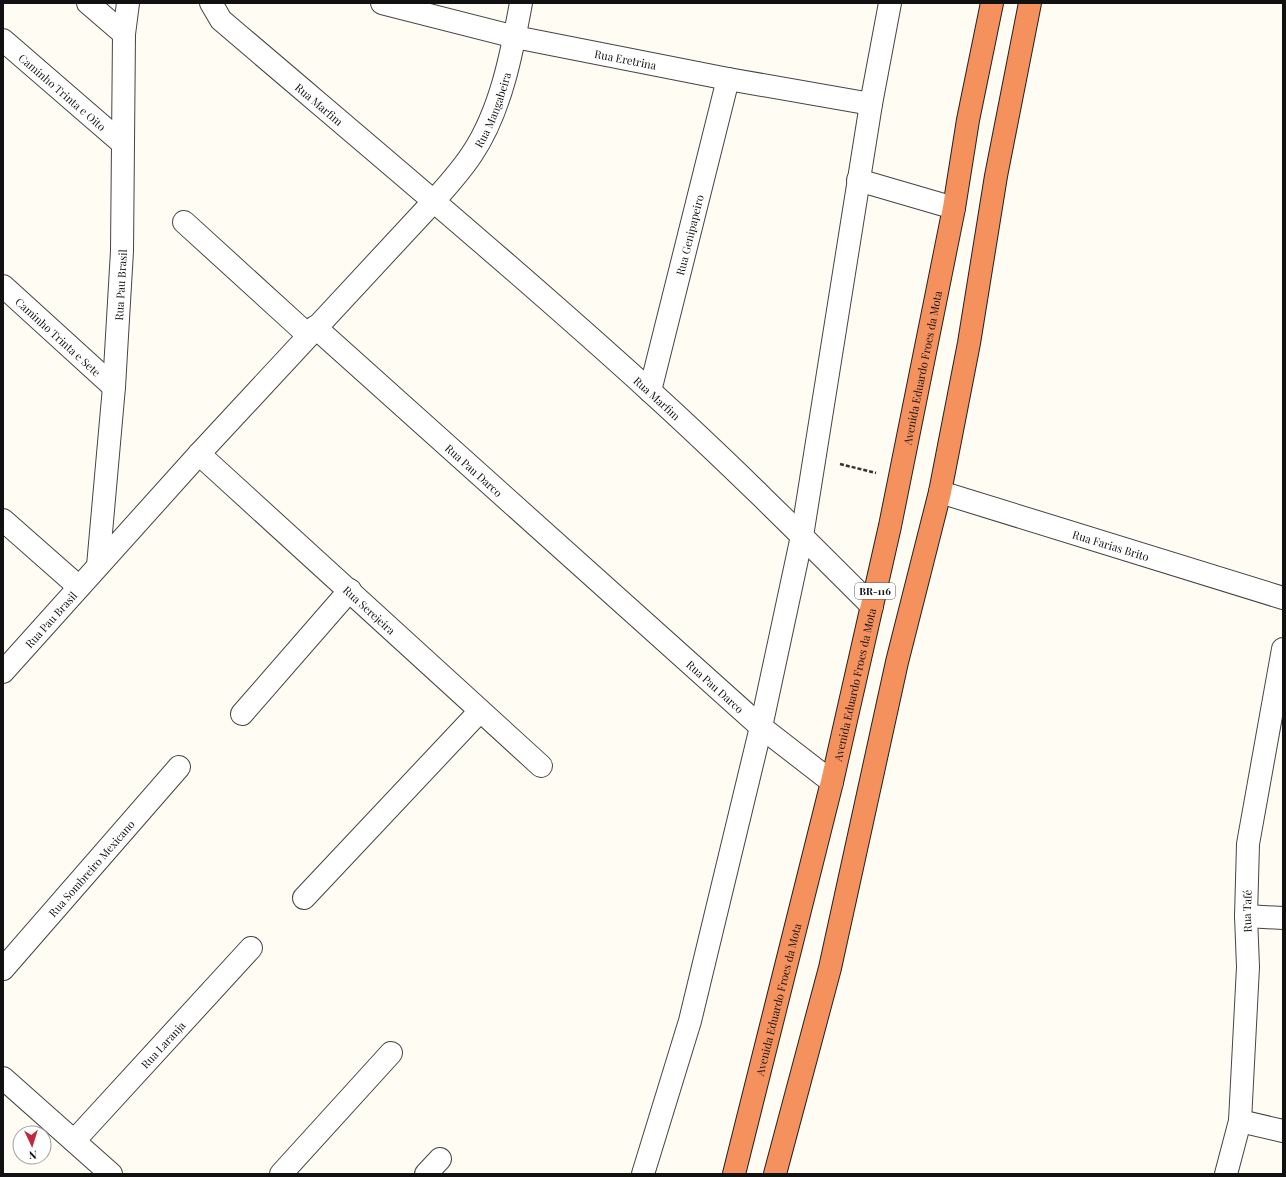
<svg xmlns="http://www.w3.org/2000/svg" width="1286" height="1177" font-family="'Playfair Display',serif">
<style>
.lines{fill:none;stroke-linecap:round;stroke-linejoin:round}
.street-casing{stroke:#444;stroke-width:24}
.highway-casing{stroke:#222;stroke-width:24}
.path{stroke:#333;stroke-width:2.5;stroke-dasharray:4 2;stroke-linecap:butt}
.street{stroke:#fff;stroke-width:22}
.highway{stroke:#f4915d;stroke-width:22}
.labels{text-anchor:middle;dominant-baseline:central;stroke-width:4;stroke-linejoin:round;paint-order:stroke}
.shield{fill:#fff;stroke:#585858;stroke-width:1}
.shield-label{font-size:10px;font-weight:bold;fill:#111}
.street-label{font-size:11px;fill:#111;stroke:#fff}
</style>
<rect width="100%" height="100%" fill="#fffcf4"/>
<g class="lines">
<defs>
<g id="street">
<path d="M88 3 124 34"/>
<path id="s1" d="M211 3 221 20C365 143 510 264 650 391 726 460 799 533 872 606"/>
<path id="s2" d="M382 3 515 37 728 79 871 104"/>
<path id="s3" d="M3 40 122 143"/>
<path d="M858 180 954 208"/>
<path d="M184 222 308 335"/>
<path id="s4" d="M3 286 114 387"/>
<path id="s5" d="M315 327 761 727 832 782"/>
<path id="s6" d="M650 391 728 79"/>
<path id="s7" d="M199 454 541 766"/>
<path id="s8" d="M940 492 1283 598"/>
<path d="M3 520 79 587"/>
<path id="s9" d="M98 566 114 387 122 251 124 34 128 3"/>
<path id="s10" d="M3 672 199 454 433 202C447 186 461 171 472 154 501 111 512 52 521 3"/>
<path d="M242 714 350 590"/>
<path d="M304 898 480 711"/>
<path d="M1246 916 1283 918"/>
<path id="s11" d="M3 969 179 767"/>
<path d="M3 1078 111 1174"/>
<path d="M1240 1121 1283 1131"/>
<path id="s12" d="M74 1141 251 948"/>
<path d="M281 1174 391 1053"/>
<path d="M426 1174 440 1159"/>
<path d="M643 1174 690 1021 761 727 802 536 871 104 890 3"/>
<path id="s13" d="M1226 1174 1240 1121 1248 967 1246 916 1248 844 1283 649"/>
</g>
<g id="highway">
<path id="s14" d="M734 1174 832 782 890 526 954 208 968 120 992 3"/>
<path d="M775 1174 830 968 897 662 940 492 969 343 996 176 1030 3"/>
</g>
</defs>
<use href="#street" class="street-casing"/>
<use href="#highway" class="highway-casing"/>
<path class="path" d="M840 464 876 473"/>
<use href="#street" class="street"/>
<use href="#highway" class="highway"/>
</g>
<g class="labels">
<rect class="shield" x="855" y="583" width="40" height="16" rx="3"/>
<g class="shield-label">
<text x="875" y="591">BR-116</text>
</g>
<g class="street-label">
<text stroke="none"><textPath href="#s2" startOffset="250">Rua Eretrina</textPath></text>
<text stroke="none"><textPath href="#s3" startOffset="79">Caminho Trinta e Oito</textPath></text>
<text stroke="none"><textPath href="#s1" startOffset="149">Rua Marfim</textPath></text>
<text stroke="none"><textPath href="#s10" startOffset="748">Rua Mangabeira</textPath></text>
<text stroke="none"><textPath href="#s6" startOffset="161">Rua Genipapeiro</textPath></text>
<text stroke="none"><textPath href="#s9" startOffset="282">Rua Pau Brasil</textPath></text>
<text stroke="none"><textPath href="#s4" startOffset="75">Caminho Trinta e Sete</textPath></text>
<text stroke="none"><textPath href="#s14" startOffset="828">Avenida Eduardo Froes da Mota</textPath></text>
<text stroke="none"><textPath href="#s1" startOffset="597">Rua Marfim</textPath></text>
<text stroke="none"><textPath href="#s5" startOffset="214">Rua Pau Darco</textPath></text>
<text stroke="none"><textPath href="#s8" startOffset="179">Rua Farias Brito</textPath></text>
<text stroke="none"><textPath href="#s7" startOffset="231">Rua Serejeira</textPath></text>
<text stroke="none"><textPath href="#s10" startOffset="71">Rua Pau Brasil</textPath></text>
<text stroke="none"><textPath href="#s14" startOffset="504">Avenida Eduardo Froes da Mota</textPath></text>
<text stroke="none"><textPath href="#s5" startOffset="538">Rua Pau Darco</textPath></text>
<text stroke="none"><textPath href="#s11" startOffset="134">Rua Sombreiro Mexicano</textPath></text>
<text stroke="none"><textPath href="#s13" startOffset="265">Rua Tafé</textPath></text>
<text stroke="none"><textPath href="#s14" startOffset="180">Avenida Eduardo Froes da Mota</textPath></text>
<text stroke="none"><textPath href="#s12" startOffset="131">Rua Laranja</textPath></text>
</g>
</g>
<rect width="1286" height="1177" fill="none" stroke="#111111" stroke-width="8"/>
<g transform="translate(32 1145) rotate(176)"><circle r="19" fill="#ffffff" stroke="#a0a0a0"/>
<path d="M0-3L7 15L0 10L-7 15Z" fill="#c32740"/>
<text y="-6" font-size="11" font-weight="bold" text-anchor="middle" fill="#111111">N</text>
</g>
</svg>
